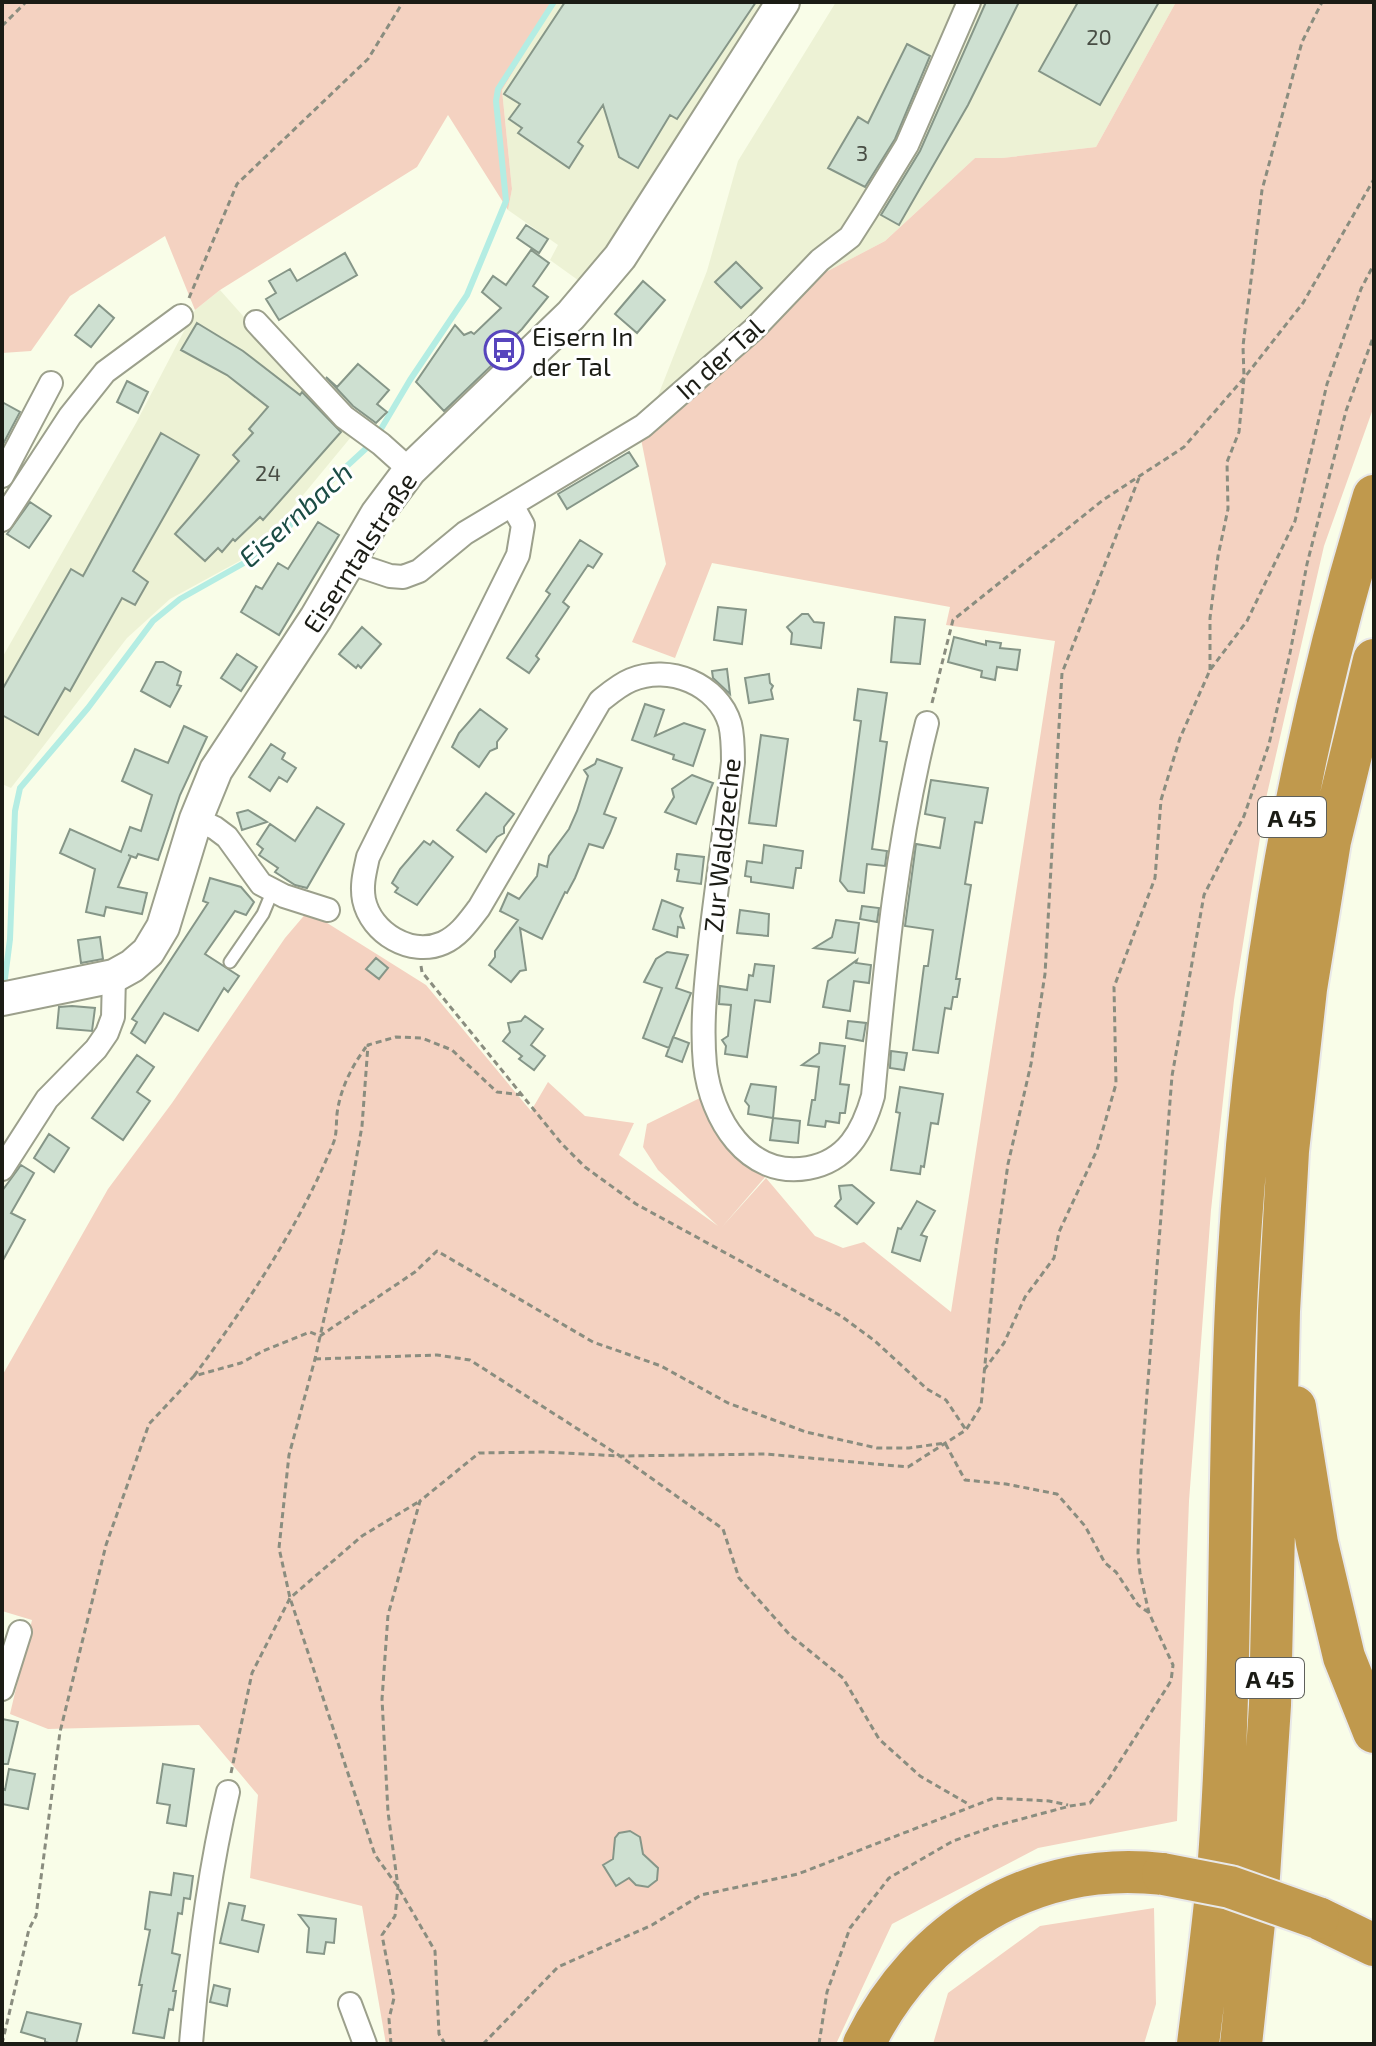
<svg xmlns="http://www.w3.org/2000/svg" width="1376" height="2046" font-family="'Exo 2',sans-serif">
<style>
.built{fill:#edf2d5}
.green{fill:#f4d2c1}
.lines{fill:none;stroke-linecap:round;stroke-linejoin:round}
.stream{stroke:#b4ede3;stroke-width:6}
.building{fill:#cee0d1;stroke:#869688;stroke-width:2}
.lane-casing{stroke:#9ca08c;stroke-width:15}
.street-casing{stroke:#9ca08c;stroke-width:26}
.secondary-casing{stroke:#9ca08c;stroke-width:36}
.highway-casing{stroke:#e8e8e8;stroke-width:46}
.path{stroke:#8a8d7f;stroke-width:3;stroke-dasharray:6 4;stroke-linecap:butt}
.lane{stroke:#fff;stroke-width:11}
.street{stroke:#fff;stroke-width:22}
.secondary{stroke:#fff;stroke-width:32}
.highway{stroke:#c0994d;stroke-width:42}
.highway-bridge-casing{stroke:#e8e8e8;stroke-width:46;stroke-linecap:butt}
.highway-bridge{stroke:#c0994d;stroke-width:42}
.labels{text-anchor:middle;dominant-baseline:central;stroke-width:6;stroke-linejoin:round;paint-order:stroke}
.number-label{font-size:22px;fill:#484d44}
.shield{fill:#fff;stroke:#5f605b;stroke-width:2}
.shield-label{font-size:24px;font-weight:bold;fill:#1b1c15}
.poi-label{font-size:26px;fill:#1b1c15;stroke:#fff;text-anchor:start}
.street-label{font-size:26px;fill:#1b1c15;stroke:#fff}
.water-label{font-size:28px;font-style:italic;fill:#1b4c45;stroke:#fff}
</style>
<rect width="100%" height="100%" fill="#f9fde8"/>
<path class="built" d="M555 2H764L582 283 550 260 558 245 508 210 512 189 502 90Z
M836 2H1176L1096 147 1002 158H975L885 241 824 273 641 439 707 271 738 161Z
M220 290 351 437 256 552 170 599 127 638 11 788 2 784V658L136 423 195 310Z"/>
<path class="green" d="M2 2H555L502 90 512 189 508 210 448 115 417 167 220 290 195 310 165 236 70 296 31 351 2 353Z
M1176 2H1374V406L1324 546 1267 794 1234 1000 1211 1210 1189 1501 1177 1821 1038 1848 892 1924 836 2044H386L362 1906 250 1878 258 1795 199 1725 48 1729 10 1714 32 1620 2 1611V1376L108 1189 172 1103 285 938 308 911 426 985 531 1111 548 1082 585 1116 634 1123 619 1155 718 1226 658 1170 643 1147 647 1124 702 1097C718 1138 727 1155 766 1176L722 1227 766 1178 815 1236 843 1248 864 1242 951 1312 1055 641 946 625 950 607 712 563 675 658 632 642 666 564 641 439 824 273 885 241 975 158H1002L1096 147Z
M1154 1908 1156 2004 1144 2044H933L948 1993 1040 1926Z"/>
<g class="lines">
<path class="stream" d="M378 434 410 380 467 295 506 201 496 101 498 89 554 2
M4 986 10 939 15 811 20 788 88 708 153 621 180 599 244 563 286 530 323 488 372 443"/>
</g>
<path class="building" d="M565 2H756L677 119 670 115 638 168 619 157 603 105 578 142 583 146 569 168 518 133 522 128 509 119 520 104 504 94Z
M986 2H1019L968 105 899 225 881 215 920 151Z
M1078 2H1159L1100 105 1039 71Z
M907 44 930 56 895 139 865 187 828 168 858 117 868 123Z
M526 225 548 239 539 253 517 238Z
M531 250 549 263 533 286 548 297 522 329 489 361 492 365 444 411 416 382 455 325 464 335 471 332 474 334 501 308 482 292 493 276 506 285Z
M345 253 357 275 279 320 266 299 276 293 269 281 290 269 297 281Z
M736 262 762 288 741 308 715 282Z
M643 281 665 300 637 333 615 314Z
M99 305 114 318 91 347 75 335Z
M197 323 243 351 300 395 302 392 341 432 263 520 260 517 235 541 233 539 222 552 218 548 205 561 175 534 239 461 233 455 253 433 249 429 268 407 227 375 181 350Z
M358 364 389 390 377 404 387 412 376 423 353 406 326 377 337 387Z
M127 381 148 392 138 413 117 402Z
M2 402 20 412 2 446Z
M161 433 199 455 133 571 148 582 135 605 122 598 70 691 65 688 38 735 2 715V690L71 569 83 576Z
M629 452 638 466 567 509 558 494Z
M30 502 51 516 29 548 7 534Z
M318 522 339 535 279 635 241 612 256 586 262 589 278 563 288 569Z
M580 540 602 554 593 568 588 565 563 602 569 607 536 656 539 659 529 673 507 658 550 594 546 591Z
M718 607 746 610 742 644 714 640Z
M802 614H808L814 622 824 623 821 648 791 644 792 633 787 627Z
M895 617 925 620 920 664 891 662Z
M362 627 381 644 361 668 358 665 356 668 339 654Z
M954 637 986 645V641L1001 643 1000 648 1020 650 1017 670 997 667 995 680 981 677 982 671 948 662Z
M237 654 257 667 241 691 221 678Z
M156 662H163L181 672 177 685 181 686 170 707 141 691Z
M727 669 730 694 713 678 712 671Z
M769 674 770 683 773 686 771 690 773 699 749 703 745 678Z
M858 689 887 693 880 741 887 742 872 849 887 851 885 866 867 864 864 893 848 891 840 881 861 721 854 720Z
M645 704 664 710 655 736 684 723 705 730 693 766 673 759 674 755 632 740Z
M480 709 507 729 497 742V748L490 751 479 767 452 747 459 733Z
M184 726 207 737 180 795 158 860 138 854 136 858 128 855 131 856 118 887 147 893 142 914 106 907 104 916 86 912 95 869 60 853 70 829 121 852 130 827 141 831 152 795 122 781 135 749 168 763Z
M761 735 788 739 776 826 749 823Z
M271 744 285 753 282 759 296 768 287 782 279 777 270 791 249 777Z
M597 759 622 768 604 814 616 818 610 833 603 848 589 844 575 878 567 893 565 892 542 939 520 928 526 970 520 971 511 982 489 965 495 957V951L518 920 500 911 508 893 519 899 537 876 539 864 547 867 549 856 569 829 577 811 588 776 584 770 595 764Z
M692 775 713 783 696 824 665 812 674 797 672 789Z
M931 780 988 788 982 823 975 822 965 884 971 885 956 979H960L957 997H953L951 1009 945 1008 938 1053 913 1050 924 966H928L933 930 905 926 916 844 940 848 945 818 925 814Z
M486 793 514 814 504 827V833L497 837 486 852 457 830Z
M317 807 344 824 307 888 295 885 275 872 278 868 259 855 263 849 257 844 270 824 295 841Z
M248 810 267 822 242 830 237 813Z
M424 841 430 845 433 841 453 857 417 905 395 892 398 888 392 883 400 869Z
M764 845 803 851 801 868H796L793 888 751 882V877L745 876 747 861 762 863Z
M677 854 704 857 701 884 677 881 679 870 675 869Z
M210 878 241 887 254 902 246 915 235 911 205 954 239 976 228 992 224 988 198 1031 164 1013 145 1043 131 1033 137 1022 132 1019 208 903 203 901Z
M662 900 683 908 680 916 684 928 678 927 677 937 653 929Z
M862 906 879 908 877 922 860 919Z
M740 910 769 914 768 936 737 933Z
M836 920 859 923 855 953 814 948 832 937Z
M100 937 103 959 81 963 78 940Z
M667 952 688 955 676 988 691 993 669 1048 643 1038 662 988 644 982 656 959Z
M376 958 388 968 379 979 366 969Z
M857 960 856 963 871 965 869 983 854 981 850 1011 823 1007 828 981Z
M755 964 774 966 770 1002 755 1000 747 1057 725 1054 726 1046 722 1040 728 1036 731 1005 719 1004 720 986 747 990 749 975 753 976Z
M72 1006 95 1008 92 1031 57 1028 59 1007Z
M525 1016 543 1029 531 1045 545 1056 534 1070 519 1059 522 1056 503 1041 510 1032 508 1023 521 1021Z
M848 1021 866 1023 863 1041 846 1038Z
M673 1037 689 1043 682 1062 666 1056Z
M820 1043 845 1046 840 1084 849 1085 845 1113H840L839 1123 826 1121 825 1127 808 1125 812 1100H815L819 1067 802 1065 819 1053Z
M891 1051 907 1053 904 1070 890 1068Z
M137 1055 154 1067 137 1092 150 1101 123 1140 92 1118Z
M751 1084 776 1087 773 1118 748 1114 749 1106 745 1101Z
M900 1087 943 1094 938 1124 931 1123 924 1167 921 1166 920 1174 891 1170 900 1113 896 1112Z
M773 1118 800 1121 798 1143 770 1140Z
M49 1134 69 1148 54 1172 34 1158Z
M21 1165 34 1173 11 1213 25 1220 2 1262V1191Z
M852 1185 874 1203 857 1224 835 1206 841 1199 839 1186Z
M917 1201 935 1211 921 1235 927 1237 920 1261 892 1252 898 1228 901 1229Z
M2 1719 18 1722 8 1764H2Z
M163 1764 194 1769 186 1826 167 1823 170 1805 157 1803Z
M9 1769 35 1774 28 1809 2 1804V1789L5 1790Z
M630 1831 640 1837 643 1854 658 1868 657 1880 648 1887 636 1885 629 1878 616 1886 603 1865 613 1859 615 1838 619 1833Z
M174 1873 193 1876 190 1899 184 1898 182 1914 178 1913 172 1953 180 1955 173 1991H176L173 2010 169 2009 164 2038 133 2033 142 1985H139L150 1930 145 1929 150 1892 171 1895Z
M229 1903 245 1906 242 1920 264 1925 258 1952 220 1943Z
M299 1915 336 1919 334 1943 326 1942 324 1954 307 1952 309 1928Z
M214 1985 230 1989 227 2006 210 2002Z
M27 2012 81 2024 76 2044H53L45 2042V2039L21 2032Z"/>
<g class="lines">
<defs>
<path id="lane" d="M230 962 263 914 273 890"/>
<path id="street" d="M256 322 344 417 381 444 410 470
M2 476 51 383
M512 505 523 525 518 555 368 857C365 871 361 885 364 900 371 933 411 957 443 943 459 936 469 921 479 908L600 701C610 693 619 685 631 680 669 664 718 684 730 724 733 736 733 749 733 762 726 822 717 883 710 943 706 984 701 1023 705 1065 711 1118 747 1179 808 1168 847 1161 863 1131 873 1096 885 970 896 845 927 723
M2 520 70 416 105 372 181 316
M348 562 390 576 403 577 419 571 465 533 643 426 754 329 820 260 850 237 866 212 907 145 969 2
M196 819 215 828 227 837 261 884 284 896 328 910
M2 1169 47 1099 96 1049 107 1033 113 1017 114 976
M2 1689 20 1632
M350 2004 365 2044
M191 2044C198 1959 208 1875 228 1792"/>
<path id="secondary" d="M2 999 114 976 132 966 148 952 163 927 196 819 216 770 316 618 377 514 410 470 571 315 620 257 783 2"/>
<path id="highway" d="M1295 1407 1317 1543 1344 1657 1374 1732
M1318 1918 1374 1945
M864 2044C920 1929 1034 1859 1163 1874
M1198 2044C1205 1987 1213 1930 1218 1872 1233 1684 1227 1495 1236 1307 1249 1027 1292 764 1374 496
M1241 2044 1259 1876 1270 1705 1279 1311 1288 1151 1306 989 1330 841 1374 660"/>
</defs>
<use href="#lane" class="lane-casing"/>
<use href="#street" class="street-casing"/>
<use href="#secondary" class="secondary-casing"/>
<use href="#highway" class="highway-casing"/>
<path class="path" d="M2 26 26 2
M189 298 237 184 368 59 403 2
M1210 670V618L1218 556 1228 509 1227 462 1239 432 1244 378 1243 346 1262 190 1302 42 1322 2
M932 703 953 620 1103 500 1184 447 1244 378 1303 303 1374 179
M421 966 422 972 561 1143 585 1167 636 1204 841 1316 875 1341 927 1389 946 1400 966 1430
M315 1359 437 1355 470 1360 620 1456 723 1529 739 1578 790 1635 843 1678 879 1739 920 1776 970 1805
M984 1370 1004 1343 1025 1297 1054 1258 1059 1232 1097 1150 1116 1084 1114 987 1155 878 1161 800 1180 738 1210 670 1247 621 1295 521 1327 384 1361 289 1374 264
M194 1376C247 1304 299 1227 333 1144 337 1135 336 1124 337 1114 340 1089 352 1066 366 1047
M231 1773 252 1673 290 1598 362 1536 420 1501
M2 2044 29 1929 36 1916 60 1732 106 1545 149 1424 194 1376 241 1363 263 1351 310 1332 320 1336 415 1272 437 1251 593 1342 661 1366 728 1403 806 1432 877 1448H909L945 1443 965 1480 1006 1484 1057 1494 1085 1526 1105 1563 1116 1572 1138 1605 1148 1612
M391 2044 389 2019 394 1998 382 1935 395 1916 398 1887 388 1812 382 1699 388 1615 420 1501 479 1453 546 1452 620 1456 766 1454 908 1467 966 1430 981 1406 996 1249 1008 1164 1031 1064 1045 974 1062 673 1139 478
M445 2044 439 2034 435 1951 398 1887 375 1855 290 1598 279 1548 289 1455 315 1359 344 1229 362 1126 368 1045 396 1037 422 1038 452 1050 497 1092 523 1095
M483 2044 558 1967 652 1925 701 1895 798 1874 994 1798 1049 1801 1068 1805
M819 2044 827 1992 850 1928 889 1878 953 1841 995 1826 1070 1806 1090 1803 1108 1780 1171 1681 1173 1665 1149 1613 1140 1573 1138 1553 1141 1470 1172 1076 1204 895 1244 816 1269 744 1290 653 1307 564 1346 411 1374 335"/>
<use href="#lane" class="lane"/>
<use href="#street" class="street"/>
<use href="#secondary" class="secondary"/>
<use href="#highway" class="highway"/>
<defs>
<path id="highway-bridge" d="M1163 1874 1230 1887 1318 1918"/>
</defs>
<use href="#highway-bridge" class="highway-bridge-casing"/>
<use href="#highway-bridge" class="highway-bridge"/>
</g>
<defs>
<symbol id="bus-ring" viewBox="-11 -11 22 22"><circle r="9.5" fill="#fff" stroke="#5745bd" stroke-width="1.5"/><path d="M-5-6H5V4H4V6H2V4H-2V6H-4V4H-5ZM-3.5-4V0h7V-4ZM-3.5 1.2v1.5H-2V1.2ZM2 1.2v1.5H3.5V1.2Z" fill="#5745bd"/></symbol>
</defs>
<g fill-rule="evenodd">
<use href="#bus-ring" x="482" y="328" width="44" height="44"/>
</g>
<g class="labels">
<g class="number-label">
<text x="1099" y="36">20</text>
<text x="862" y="152">3</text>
<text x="268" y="472">24</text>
</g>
<g class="shield">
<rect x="1258" y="797" width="68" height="40" rx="6"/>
<rect x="1236" y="1658" width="68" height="40" rx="6"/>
</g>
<g class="shield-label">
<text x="1292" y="817">A 45</text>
<text x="1270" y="1678">A 45</text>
</g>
<g class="poi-label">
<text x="532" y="335">Eisern In<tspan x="532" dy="30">der Tal</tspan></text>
</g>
<g class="street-label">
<text transform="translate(719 358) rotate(-42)">In der Tal</text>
<text transform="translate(359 552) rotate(-57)">Eiserntalstraße</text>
<text transform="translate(721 845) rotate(-84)">Zur Waldzeche</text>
</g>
<g class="water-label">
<text transform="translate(295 514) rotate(-42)">Eisernbach</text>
</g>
</g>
<rect width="1376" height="2046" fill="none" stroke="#1b1c15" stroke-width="8"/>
</svg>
